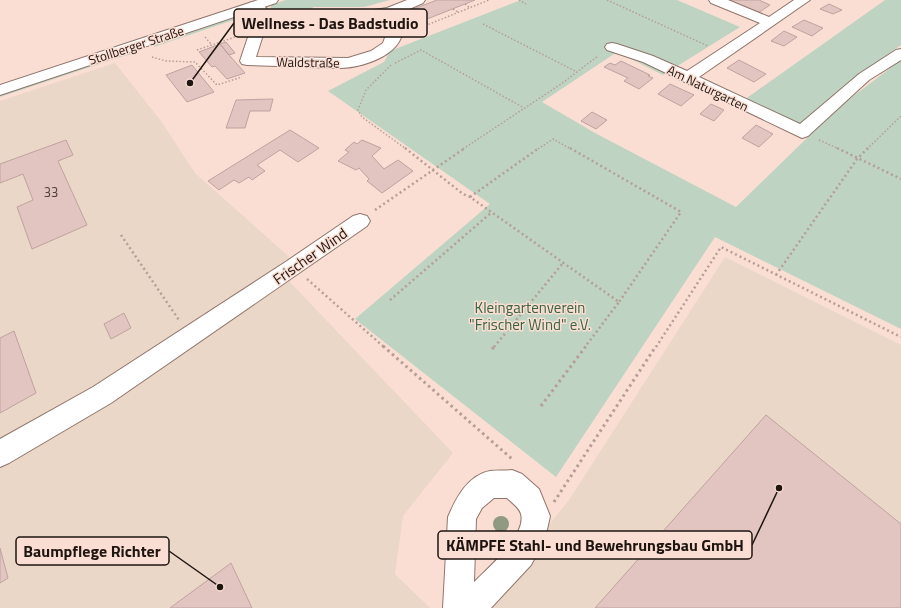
<svg xmlns="http://www.w3.org/2000/svg" width="901" height="608" font-family="'Titillium Web',sans-serif">
<style>
.industrial{fill:#ebd7c8}
.green{fill:#bed3c1}
.building{fill:#e2c4c1;stroke:#bfa29f}
.lines{fill:none;stroke-linecap:round;stroke-linejoin:round}
.minor-casing{stroke:#8e756b;stroke-width:2}
.major-casing{stroke:#8e756b;stroke-width:2}
.path-far2{stroke:#b59e96;stroke-width:1.5;stroke-dasharray:1.5 2;stroke-linecap:butt}
.path-far1{stroke:#b59e96;stroke-width:2.5;stroke-dasharray:2 3;stroke-linecap:butt}
.path{stroke:#b59e96;stroke-width:3;stroke-dasharray:2.5 3.5;stroke-linecap:butt}
.minor{fill:#fff;fill-rule:evenodd}
.major{fill:#fff;fill-rule:evenodd}
.tree{fill:#909a82}
.labels{text-anchor:middle;dominant-baseline:central;stroke-width:3;stroke-linejoin:round;paint-order:stroke}
.far-street-label{font-size:13px;fill:#1e1410;stroke:#fbded3}
.number-label{font-size:13px;fill:#4f403c}
.street-label{font-size:15px;fill:#1e1410;stroke:#fbded3}
.park-label{font-size:15px;fill:#386340;stroke:#fbded3}
.leader{fill:none;stroke:#1e1410;stroke-width:1.5}
.callout-dot{fill:#1e1410;stroke:#fbded3;stroke-width:1.5}
.callout{fill:#fbded3;stroke:#1e1410;stroke-width:1.5}
.callout-label{font-size:16px;text-anchor:middle;font-weight:bold;fill:#1e1410}
</style>
<rect width="100%" height="100%" fill="#fbded3"/>
<path class="industrial" d="M115 63 161 121 195 173 296 263 288 280 453 453 403 516 395 574 430 608H0V101Z
M725 257 901 345V608H482L569 500Z"/>
<path class="green" d="M286 0H390L364 7H313L311 12H292L290 17H270L271 5Z
M521 0H677L740 27 663 75 617 52 542 102 595 133 736 207 839 107 901 60V329L715 237 556 477 355 319 490 204 328 91 384 62 390 51Z
M885 0H901V45L846 84 798 125 744 100Z
M246 12 254 13 154 47 152 43Z
M132 51 133 54 120 57 0 97V95Z"/>
<path class="building" d="M437 0H475L417 23 403 13Z
M729 0H759L770 5 758 13Z
M829 4 842 10 833 14 820 9Z
M804 20 823 28 812 36 792 27Z
M784 31 797 37 784 46 771 41Z
M226 42 235 53 229 55 220 44Z
M220 44 229 55 245 73 227 79 215 66 212 67 199 52Z
M739 60 766 74 754 82 727 68Z
M621 61 650 75 648 76 653 78 639 89 624 81 628 78 604 67 610 63 615 65Z
M192 65 214 92 187 102 166 75Z
M670 84 694 95 681 106 658 94Z
M273 99 270 111H250L245 128H226L236 100Z
M711 104 724 110 714 121 700 114Z
M592 112 607 120 596 129 581 121Z
M756 125 773 134 759 147 742 138Z
M290 130 319 148 298 162 280 150 257 165 265 171 252 180 249 177 239 183 234 180 219 190 208 181Z
M66 140 73 155 58 161 87 225 32 249 17 207 33 200 23 174 0 183V164Z
M362 140 381 148 372 156 384 169 398 160 413 171 382 193 367 181 369 179 359 168 356 170 338 161 349 152 345 150 354 142 357 144Z
M124 313 131 328 111 339 104 324Z
M14 331 36 393 0 413V338Z
M766 415 901 524V608H595Z
M0 548 8 578 0 583Z
M231 563 252 608H170L227 566Z"/>
<g class="lines">
<defs>
<path id="minor" d="M407 0H425L423 3 398 14C418 49 367 68 340 68L247 65 242 64 240 61 256 13 249 5 251 2H261L270 13 256 57 348 58 371 51 383 43 388 29 386 17 367 19H307L302 18 300 15 302 12 367 11 387 8Z
M709 0H728L769 17 794 0H810L699 77 800 124 859 74 896 50 901 49V60L869 80 808 136 802 138 643 62 607 50 605 47 607 44 612 43 617 44 653 56 687 71 760 23 711 3Z
M360 214 367 216 370 221 367 226 111 403 9 463 0 467V439L93 387 287 261 353 216Z
M512 470 522 474 539 489 550 516 545 539 531 565 491 608H443L448 517C456 498 468 475 490 471 497 470 505 471 512 470ZM494 498H507C512 503 519 507 521 514 527 535 488 568 474 582L476 519 482 508Z"/>
<path id="major" d="M258 0H278L276 3 0 95V85Z"/>
</defs>
<use href="#minor" class="minor-casing"/>
<use href="#major" class="major-casing"/>
<path class="path-far2" d="M519 0 526 4
M607 0 708 46
M465 4 470 8
M453 9 458 12
M424 20 429 24
M278 21 291 19
M483 24 577 72
M422 27 489 0
M205 37 212 45
M197 50 238 36
M152 57 166 61 195 62 217 85 242 77
M395 63 421 50 524 108
M391 65 366 90 358 110 362 117 406 149
M819 140 839 149
M463 149 561 84 598 56
M538 149 553 139 571 149
M867 149 901 116"/>
<path class="path-far1" d="M405 148 463 194 470 197 619 302 585 347
M570 148 681 212 619 302
M837 148 901 179
M470 197 539 148
M375 210 465 148
M121 235 179 320
M776 275 857 159 868 148
M307 279 384 347
M390 300 492 212
M494 347 563 263
M656 347 721 247 901 337"/>
<path class="path" d="M383 346 512 459
M492 349 495 346
M541 406 586 346
M554 502 656 346"/>
<use href="#minor" class="minor"/>
<use href="#major" class="major"/>
</g>
<circle class="tree" cx="501" cy="524" r="8"/>
<g class="labels">
<g class="far-street-label">
<text transform="translate(136 45) rotate(-18)">Stollberger Straße</text>
<text transform="translate(308 62) rotate(1)">Waldstraße</text>
<text transform="translate(708 88) rotate(26)">Am Naturgarten</text>
</g>
<g class="number-label">
<text x="51" y="192">33</text>
</g>
<g class="street-label">
<text transform="translate(310 256) rotate(-35)">Frischer Wind</text>
</g>
<g class="park-label">
<text x="530" y="307">Kleingartenverein<tspan x="530" dy="17">"Frischer Wind" e.V.</tspan></text>
</g>
</g>
<path class="leader" d="M190 83L234 23M779 488L752 545M220 587L169 551"/>
<g class="callout-dot">
<circle cx="190" cy="83" r="4"/>
<circle cx="779" cy="488" r="4"/>
<circle cx="220" cy="587" r="4"/>
</g>
<g class="callout">
<rect x="234" y="9" width="193" height="28" rx="4"/>
<rect x="438" y="531" width="314" height="28" rx="4"/>
<rect x="16" y="537" width="153" height="28" rx="4"/>
</g>
<g class="callout-label">
<text x="330" y="29">Wellness - Das Badstudio</text>
<text x="595" y="551">KÄMPFE Stahl- und Bewehrungsbau GmbH</text>
<text x="92" y="557">Baumpflege Richter</text>
</g>
</svg>
